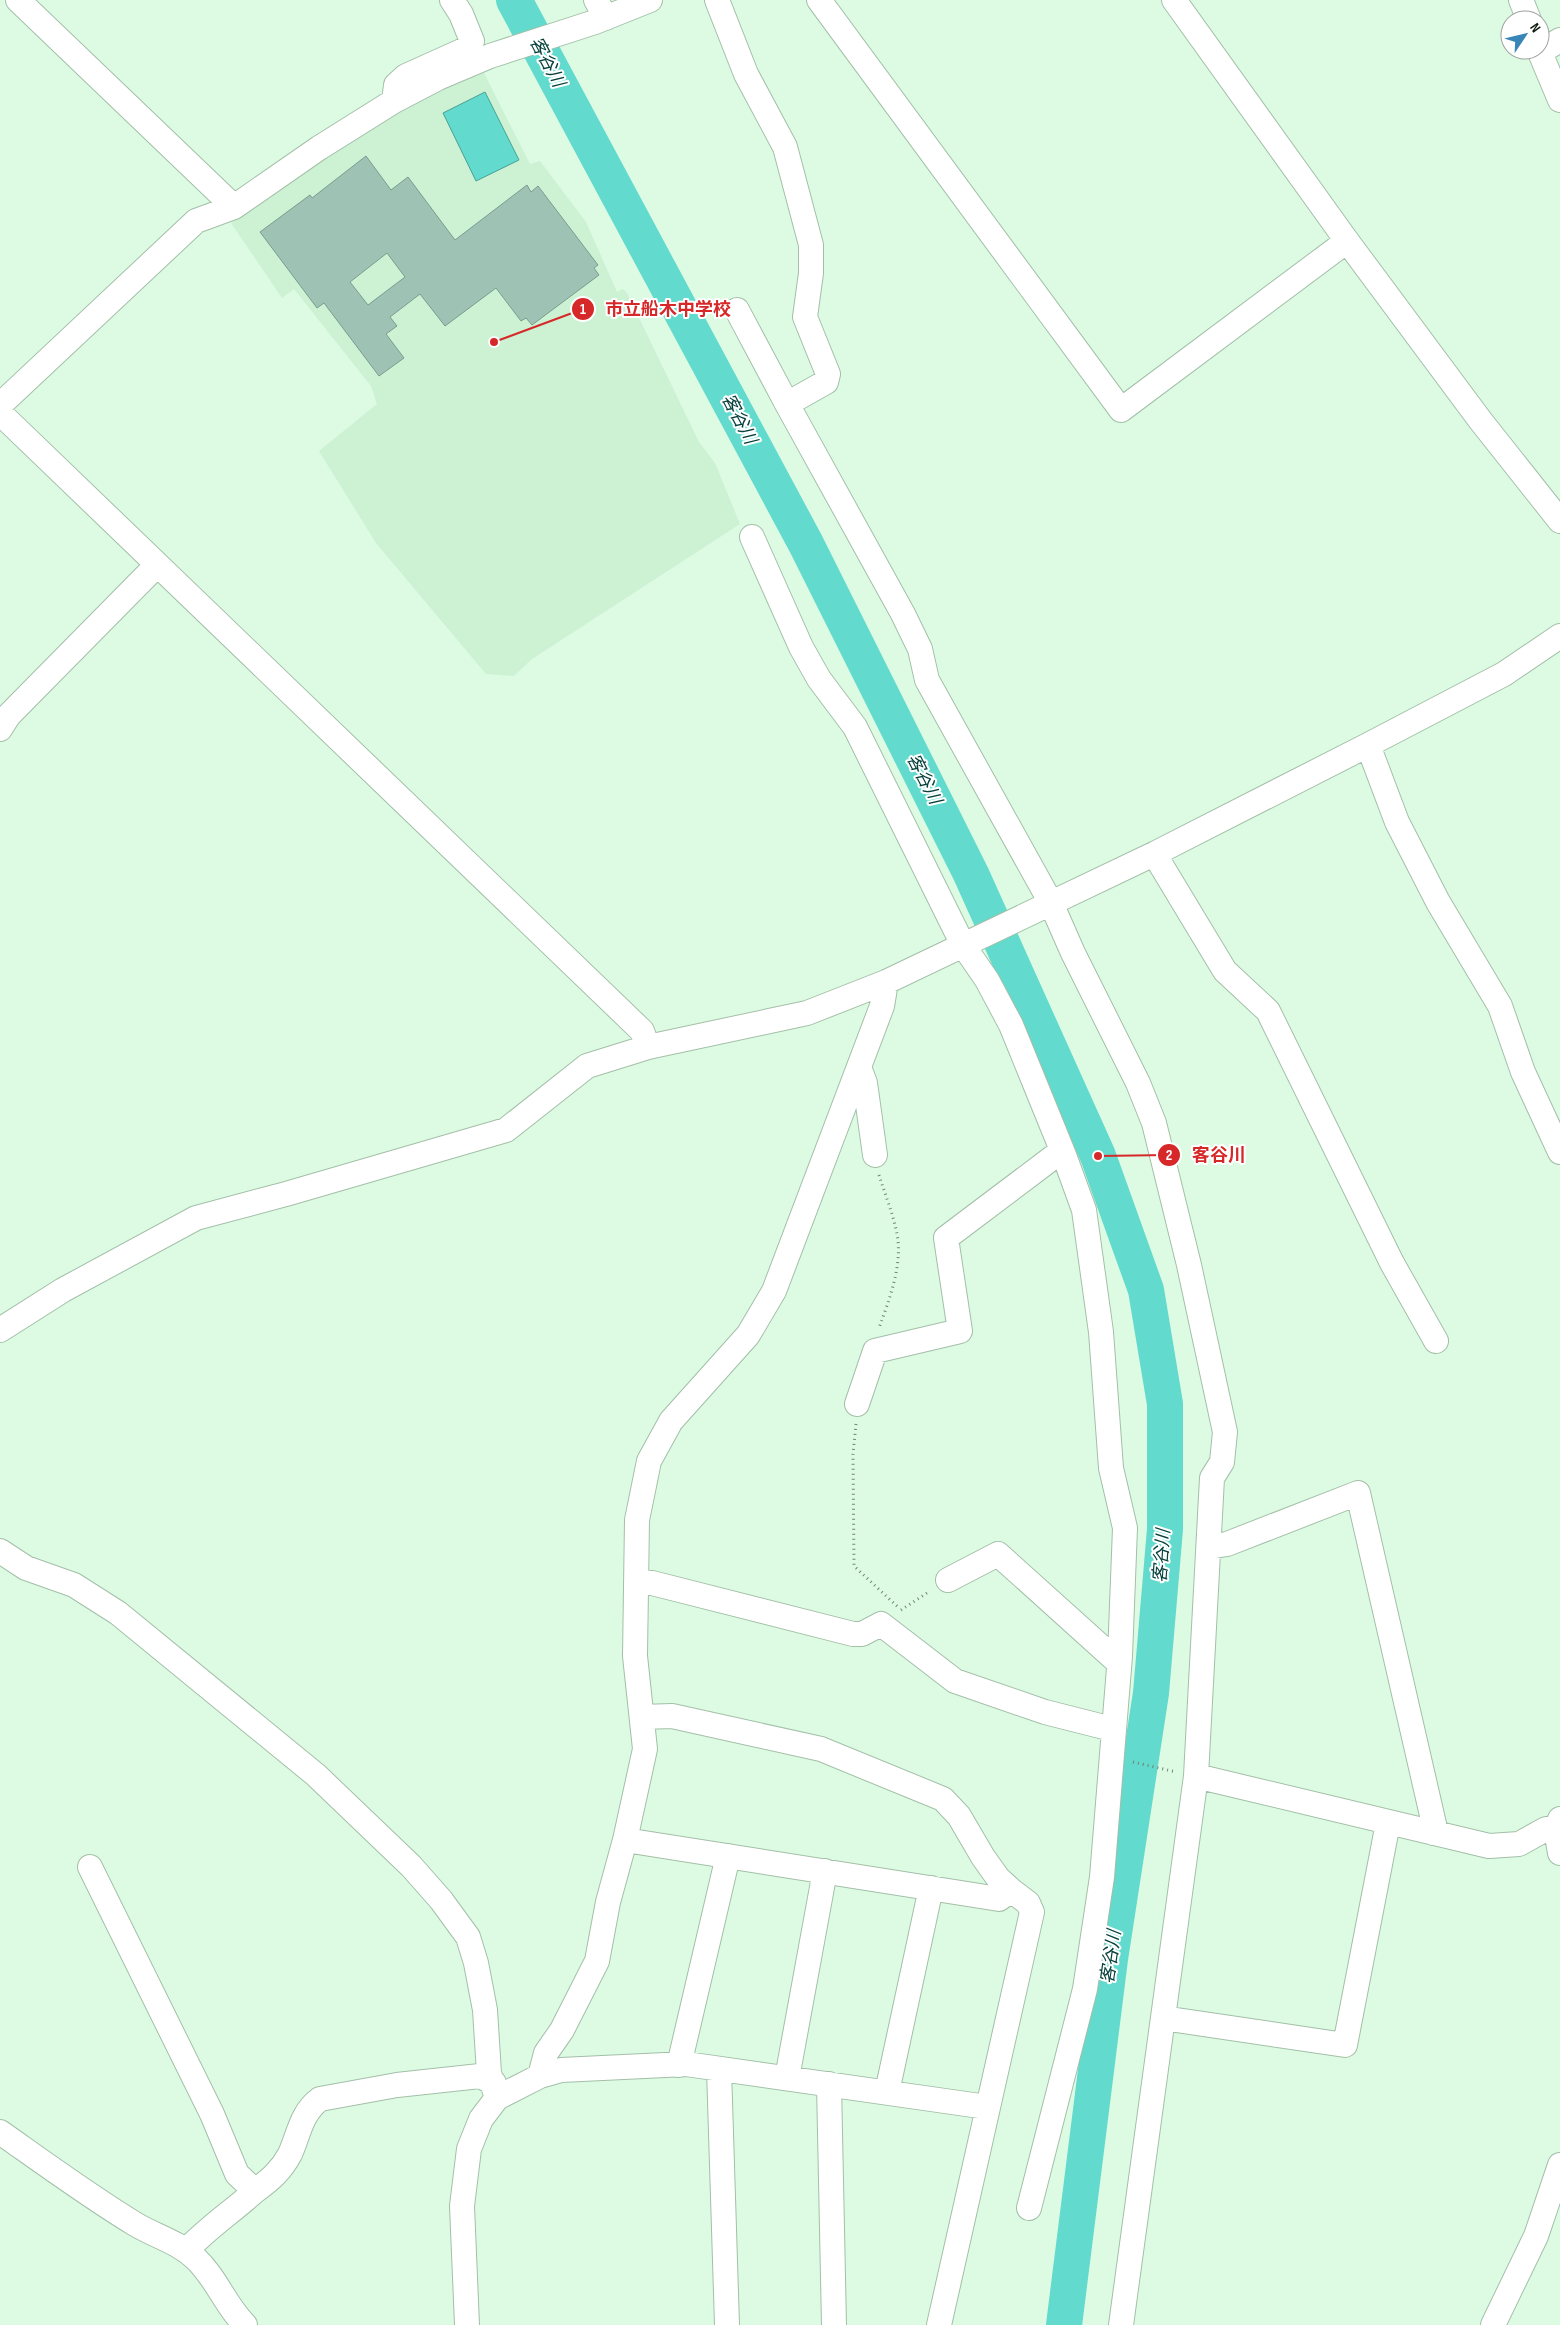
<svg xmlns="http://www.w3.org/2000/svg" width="1560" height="2325" font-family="'Sofia Sans Condensed','Noto Sans JP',sans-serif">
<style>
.built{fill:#ccf1d3}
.water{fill:#62dace;stroke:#49a095}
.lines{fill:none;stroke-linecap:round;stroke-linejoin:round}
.river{stroke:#62dace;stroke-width:36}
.building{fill:#9ec3b4;stroke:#799c8e;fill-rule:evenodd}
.minor-casing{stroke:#a3bfa8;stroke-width:26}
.path{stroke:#708474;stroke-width:3;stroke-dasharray:1 4;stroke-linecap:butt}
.minor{stroke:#fff;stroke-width:24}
.labels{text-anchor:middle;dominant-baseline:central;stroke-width:4;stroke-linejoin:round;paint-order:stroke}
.water-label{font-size:18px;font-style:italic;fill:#07413c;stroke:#fff}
.leader{fill:none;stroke:#d62828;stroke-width:2}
.callout-dot{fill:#d62828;stroke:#fff;stroke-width:2}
.mark-label{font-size:15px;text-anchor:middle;font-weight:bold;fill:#fff}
.callout-label{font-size:18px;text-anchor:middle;font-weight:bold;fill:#d62828;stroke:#fff;stroke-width:4;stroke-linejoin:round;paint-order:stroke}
</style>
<rect width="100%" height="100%" fill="#ddfbe3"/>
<path class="built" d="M484 73 530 164 540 161 586 222 617 292 623 289 627 293 699 442 715 463 740 524 532 659 514 676 486 674 376 543 319 451 377 404 371 386 294 289 282 298 231 223 314 164 417 99Z"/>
<path class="water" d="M485 92 519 160 476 181 443 113Z"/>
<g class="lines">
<path class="river" d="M514 0 806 544 971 874 1098 1156 1146 1290 1165 1404V1529L1151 1693 1110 1959 1064 2325"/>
</g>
<path class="building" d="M366 156 391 190 408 177 455 240 527 185 531 192 538 186 598 265 594 268 599 275 532 325 526 318 521 321 496 288 445 326 420 294 390 317 397 326 386 334 404 358 379 376 324 303 317 308 260 232 310 195 312 198ZM387 253 405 277 368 305 350 282Z"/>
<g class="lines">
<defs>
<path id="minor" d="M18 0 234 207
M596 0 606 18
M717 0 746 74 785 147 811 245V273L805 317 828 374 826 382 787 404
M819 0 1121 410 1347 241
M1174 0 1347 241 1480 420 1560 521
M1521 0 1529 20
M1539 50 1560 100
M1540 52 1560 40
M394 101 396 85 406 76 466 49 472 41 461 14 452 0
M737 310 787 404 903 614 920 649 927 680 1051 903 1073 953 1138 1083 1154 1123 1189 1265 1225 1432 1222 1462 1212 1478 1196 1776 1121 2325
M0 405 196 221 234 207 319 148 394 101 438 78 490 56 595 22 650 0
M0 413 642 1031 648 1047
M752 537 801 647 819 679 855 727 963 945 987 980 1011 1025 1064 1155 1084 1210 1101 1332 1111 1468 1125 1528 1120 1656 1102 1877 1085 1989 1029 2208
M0 729 9 715 157 565
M1368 745 1397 822 1438 902 1500 1006 1523 1072 1560 1152
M1156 853 1161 865 1225 971 1268 1011 1392 1263 1436 1341
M859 1067 865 1083 875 1155
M0 1330 63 1290 196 1218 286 1194 506 1130 587 1066 648 1047 807 1013 886 982 1156 853 1368 745 1504 674 1560 636
M857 1404 875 1351 960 1331 946 1238 1052 1158 1064 1155
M1209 1547 1227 1544 1358 1493 1434 1824 1433 1833
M0 1551 26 1568 74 1585 118 1613 316 1775 411 1866 441 1900 468 1937 476 1963 485 2010 489 2073 497 2098
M948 1580 998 1554 1119 1663
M636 1582 652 1583 853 1634H862L881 1624 955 1681 1045 1712 1112 1729
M1196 1776 1489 1846 1519 1844 1546 1829 1556 1830
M1560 1819 1556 1830 1560 1853
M625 1840 999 1899 1011 1890 998 1878 983 1857 959 1816 943 1799 821 1749 672 1716 642 1717
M90 1867 212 2114 237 2174 255 2191C270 2180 281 2171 290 2154 299 2134 301 2113 320 2099L397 2085 480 2076 494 2083
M1163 2018 1345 2045 1388 1823
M679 2065 728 1856
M719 2069 727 2325
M540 2076 546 2053 562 2030 597 1961 608 1902 625 1840 645 1749 635 1656 637 1520 649 1461 671 1421 748 1335 774 1291 882 1006 886 982
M787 2078 825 1871
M829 2084 834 2325
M887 2092 931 1888
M0 2132C44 2163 89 2196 135 2224 155 2236 178 2242 195 2258 216 2277 225 2305 245 2325
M186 2251C207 2228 232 2212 255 2191
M467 2325 462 2206 469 2149 481 2119 497 2098 540 2076 561 2070 686 2064 987 2107
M939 2325 1032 1912 1028 1903 1011 1890
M1493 2325 1536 2236 1560 2165"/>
</defs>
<use href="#minor" class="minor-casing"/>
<path class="path" d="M879 1175C885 1194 893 1214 897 1234 903 1265 889 1300 879 1328
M856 1424 853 1454 854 1566 899 1608
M901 1610 930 1591
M1133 1762 1176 1772"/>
<use href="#minor" class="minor"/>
</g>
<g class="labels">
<g class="water-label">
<text transform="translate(547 62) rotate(62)">客谷川</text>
<text transform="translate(739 419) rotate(62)">客谷川</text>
<text transform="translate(924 779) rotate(63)">客谷川</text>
<text transform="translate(1162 1556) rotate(-86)">客谷川</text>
<text transform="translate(1111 1957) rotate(-82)">客谷川</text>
</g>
</g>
<path class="leader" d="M494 342L583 309M1098 1156L1169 1155"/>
<g class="callout-dot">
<circle cx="494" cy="342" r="5"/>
<circle cx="1098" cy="1156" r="5"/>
<circle cx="583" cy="309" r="12"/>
<circle cx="1169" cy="1155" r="12"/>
</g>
<g class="mark-label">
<text x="583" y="314">1</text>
<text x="1169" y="1160">2</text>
</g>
<g class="callout-label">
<text x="668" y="315">市立船木中学校</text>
<text x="1219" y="1161">客谷川</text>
</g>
<g transform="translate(1525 35) rotate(55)"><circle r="24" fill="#ffffff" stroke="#9fa3a0"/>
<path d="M0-4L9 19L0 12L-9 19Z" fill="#3886b8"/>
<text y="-8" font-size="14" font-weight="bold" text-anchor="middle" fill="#0e1911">N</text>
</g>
</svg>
